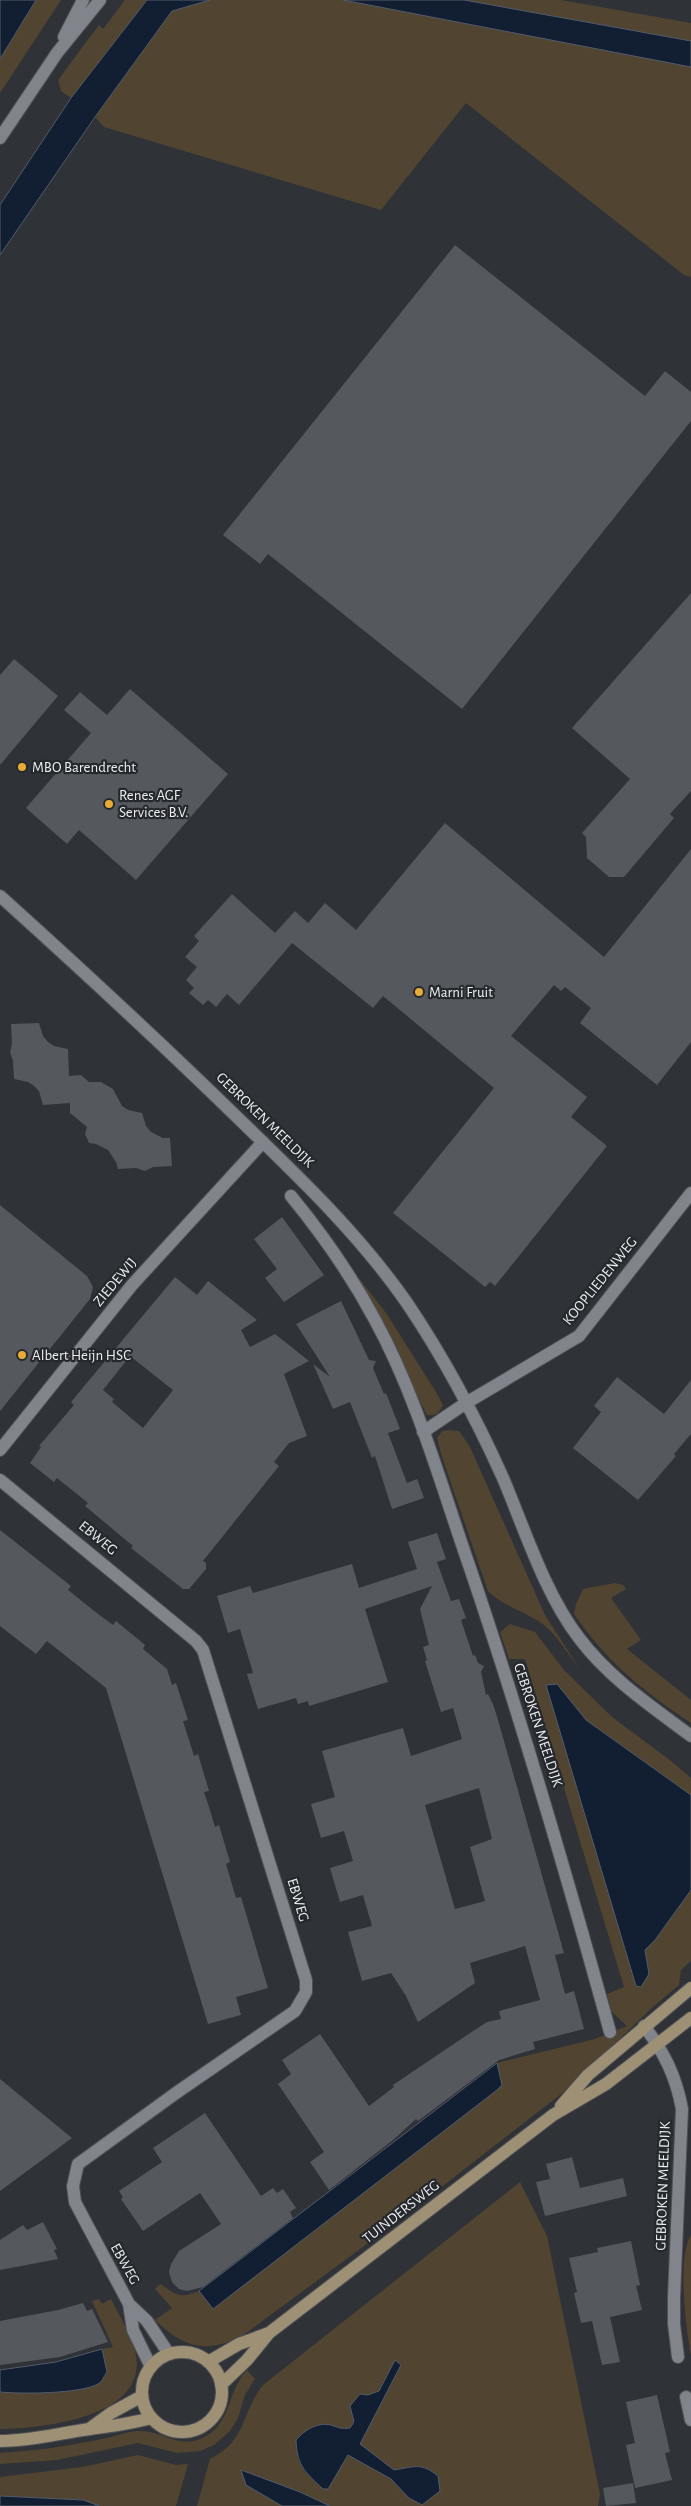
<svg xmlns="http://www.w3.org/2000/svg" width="691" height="2506" font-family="'Alegreya Sans',sans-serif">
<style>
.green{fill:#514532;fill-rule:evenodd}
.water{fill:#121e32;stroke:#535c6b}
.building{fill:#55595e;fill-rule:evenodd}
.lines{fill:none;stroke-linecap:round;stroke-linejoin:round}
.street-casing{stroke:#4e5155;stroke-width:14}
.secondary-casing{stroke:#4e5155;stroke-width:14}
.street{stroke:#81848a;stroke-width:12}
.secondary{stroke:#9e9074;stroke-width:12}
.poi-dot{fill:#e7ac36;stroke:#25282c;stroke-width:2}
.labels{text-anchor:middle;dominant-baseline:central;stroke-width:4.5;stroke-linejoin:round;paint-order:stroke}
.poi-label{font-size:15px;fill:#ebedf0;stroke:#25282c;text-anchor:start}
.street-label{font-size:15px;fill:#ebedf0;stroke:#25282c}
</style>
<rect width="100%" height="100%" fill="#2f3237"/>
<path class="green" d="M36 0H61L0 93V59Z
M125 0H147L71 98 61 91 58 80 99 25 103 29Z
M210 0H343L691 67V277L684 275 466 103 381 210 104 127 95 117 172 11Z
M464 0H561L691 23V41Z
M330 1241 386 1313 436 1392 443 1405C439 1413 436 1416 427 1415L363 1293Z
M450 1430 459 1431 470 1447 545 1615 579 1668C567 1653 555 1631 538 1621 521 1610 503 1606 488 1591L442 1457 437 1438 442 1431Z
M615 1583 623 1585 626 1589 611 1598 641 1640 627 1649 691 1700V1723C643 1691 607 1662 574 1614L576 1604 583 1589Z
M510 1624 535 1632 564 1670 612 1717 671 1761 691 1778V1795L586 1720 557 1684 649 1974 645 1950 655 1940 691 1890V1961L681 1970 679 1985 654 2006 565 2091 394 2224 242 2336C205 2354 184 2348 155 2320L172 2308 155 2289 160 2284C178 2295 177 2299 199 2291L213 2308 497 2090 502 2085 497 2063 595 2039 627 2026 611 2011 607 1994 624 1987 525 1659H509L500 1632Z
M520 2182 547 2236 600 2494 598 2506H330L300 2492 246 2485 282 2506H197L210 2459C247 2441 241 2413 263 2385ZM395 2360 401 2365 360 2444 394 2470 419 2466 409 2498 391 2479 348 2455 328 2489H323L304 2471 297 2457 330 2425 340 2430 350 2428 368 2395 379 2391Z
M691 2235V2355C686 2329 677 2257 691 2235Z
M99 2299 102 2304 111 2299C119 2316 133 2336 136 2355 147 2418 42 2428 0 2429V2392C21 2394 80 2394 98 2384 102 2382 104 2376 107 2372L102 2349 113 2347 92 2301Z
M247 2370 255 2379 245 2395 238 2418 230 2431 214 2445 200 2451 177 2453 138 2443 57 2460 0 2464V2453C34 2451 68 2446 102 2439 114 2437 127 2431 139 2431 166 2430 182 2455 212 2432 232 2415 229 2388 247 2370Z
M138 2455 176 2465 188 2464 176 2506H100L83 2500 0 2496V2477L82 2467Z"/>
<path class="water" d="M0 0H36L0 59Z
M147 0H210L172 11 95 117 0 255V205L71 98Z
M343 0H464L691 41V67Z
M557 1684 586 1720 691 1795V1890L655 1940 645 1950 649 1974 641 1987 636 1986 546 1685Z
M497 2063 502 2085 497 2090 213 2309 199 2291Z
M102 2349 107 2372C104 2376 102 2382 98 2384 80 2394 21 2394 0 2392V2370L56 2362Z
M395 2360 401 2365 360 2444 394 2470C414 2467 421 2462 438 2476L440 2491 422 2505 409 2498 391 2479 348 2455 328 2489H323C305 2472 297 2466 296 2440 305 2430 317 2422 331 2425 339 2428 342 2429 350 2428L354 2422 350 2406 360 2394 368 2395 379 2391Z
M241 2470 300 2492 330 2506H282L246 2485Z
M0 2496 83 2500 100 2506H0Z"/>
<path class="building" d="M455 245 645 396 665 371 691 392V421L462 709 268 554 260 564 223 535Z
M691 593V791L670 814 674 818 624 877H609L587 858 586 837 582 833 630 779 572 728Z
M14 659 58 696 0 765V675Z
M130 689 228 774 136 880 79 830 67 844 26 808 91 733 64 710 80 692 107 715Z
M445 823 604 957 691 849V1042L657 1085 580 1023 591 1008 565 987 561 991 554 985 511 1036 587 1097 571 1117 607 1146 495 1286 490 1282 485 1287 393 1213 494 1088 383 996 373 1008 292 943 239 1005 227 994 216 1007 208 1000 203 1005 189 993 194 988 186 980 197 967 185 957 199 941 194 936 232 894 275 933 295 911 308 923 325 903 356 930Z
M39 1023 43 1036 48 1042 54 1046 68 1049 69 1076 81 1075 89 1082H101L113 1089 122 1106 128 1110 142 1113 146 1126 151 1132 163 1138H170L172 1166 153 1167 145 1171 136 1168 118 1169 116 1162 108 1150 96 1144 89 1143 85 1134 87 1127 70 1113V1103L43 1105 39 1091 34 1086 28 1082 14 1079 13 1061 10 1052 12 1044 11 1024Z
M0 1205 87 1276 93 1287 90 1299 0 1411Z
M282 1217 324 1275 284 1302 265 1278 277 1269 254 1239Z
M175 1277 197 1295 208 1281 257 1320 241 1330 250 1347 275 1334 309 1361 284 1374 307 1436 289 1443 274 1462 279 1466 203 1561 206 1563V1569L189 1589H183L131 1548 133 1546 85 1506 88 1503 72 1490 57 1478 54 1482 30 1463 41 1447 39 1446 74 1405 71 1402ZM130 1356 173 1390 143 1428 112 1402 114 1399 103 1390Z
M341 1301 369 1360 376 1361 373 1368 384 1394 386 1393 400 1429 388 1433 407 1483 417 1479 424 1498 392 1509 375 1456 372 1458 350 1402 333 1409 313 1364 330 1377 296 1324Z
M617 1377 664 1414 691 1380V1434L674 1454 676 1456 638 1500 573 1448 601 1412 594 1406Z
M0 1530 71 1586 68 1590 98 1614 113 1625 116 1621 145 1645 143 1649 167 1669 172 1685 176 1683 188 1720 183 1721 194 1756 198 1754 209 1791 204 1792 210 1810 215 1827 219 1825 230 1862 226 1864 236 1898 241 1897 268 1988 236 1997 241 2015 208 2024 106 1688 47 1641 36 1654 0 1626Z
M437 1533 446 1559 437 1562 451 1601 459 1599 466 1618 461 1620 473 1656 475 1655 478 1663 484 1666 481 1672 486 1695 488 1694 493 1704 498 1720 564 1953 555 1955 565 1994 574 1991 584 2029 533 2042 535 2049 499 2060 418 2121 416 2119 393 2140 329 2190 310 2162 324 2152 278 2084 291 2074 282 2060 320 2034 369 2106 394 2087 393 2085 467 2035 487 2022 501 2019 499 2011 540 2000 525 1946 470 1963 475 1983 418 2022 406 1996 391 1973 362 1981 348 1932 372 1926 363 1895 340 1902 330 1868 353 1861 344 1831 321 1838 311 1804 335 1797 322 1751 403 1728 411 1756 462 1739 453 1708 441 1712 425 1661 427 1660 423 1647 429 1645 420 1609 432 1586 365 1609 388 1682 309 1706 308 1701 298 1704 296 1698 258 1709 247 1674 253 1673 240 1629 228 1633 217 1596 250 1586 253 1593 352 1564 359 1588 417 1569 408 1542ZM479 1788 492 1839 470 1847 485 1901 455 1909 425 1805Z
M0 2079 72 2138 0 2191Z
M205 2113 261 2196 273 2188 277 2193 283 2189 296 2208 290 2212 293 2218 203 2287 187 2291 179 2289 172 2282 169 2272 171 2264 179 2251 221 2224 200 2193 143 2231 121 2199 123 2197 119 2191 162 2162 153 2148Z
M572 2157 580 2188 623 2178 627 2196 545 2216 536 2182 550 2179 546 2164Z
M43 2222 57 2249 54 2250 58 2259 0 2270V2240L23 2225 27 2230Z
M631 2241 640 2285 636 2286 642 2310 610 2317 620 2362 602 2365 592 2321 581 2323 574 2293 577 2292 569 2258 598 2252 597 2248Z
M83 2303 87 2311 92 2309 108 2342 60 2357 0 2365V2321L58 2310Z
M657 2395 670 2452 665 2453 672 2480 635 2488 626 2445 635 2443 626 2402Z
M633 2483 636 2503 606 2506 603 2488Z"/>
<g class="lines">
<defs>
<path id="street" d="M64 37 83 0
M0 138 57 53 100 0
M0 896C81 969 161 1043 239 1119 299 1177 359 1234 407 1303 444 1358 476 1418 503 1478 525 1530 545 1594 579 1638 610 1679 651 1706 691 1736
M291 1196C323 1235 351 1275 375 1320 417 1397 441 1485 470 1568 522 1721 567 1876 610 2032
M423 1432 466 1403 579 1336 691 1193
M0 1450 132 1285 263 1142
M0 1480 196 1641 203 1650 306 1980V1992L295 2011 176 2093 78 2164 73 2186 75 2202 129 2304 133 2330 151 2367
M644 2026C664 2052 676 2076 682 2109L674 2297V2324L678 2357
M129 2304 147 2321 169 2354
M686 2397 691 2420"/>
<path id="secondary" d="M561 2106 588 2075 691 1988
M142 2392a40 40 0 1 1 80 0a40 40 0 1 1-80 0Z
M208 2362 239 2344 269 2333
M221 2385 247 2360 269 2333 553 2115 606 2084 691 2018
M89 2429 111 2413 142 2396
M0 2441C31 2441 60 2433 90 2429 111 2426 130 2424 151 2418"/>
</defs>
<use href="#street" class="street-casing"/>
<use href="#secondary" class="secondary-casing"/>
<use href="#street" class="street"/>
<use href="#secondary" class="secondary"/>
</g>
<g class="poi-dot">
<circle cx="22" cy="767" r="5"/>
<circle cx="109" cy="804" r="5"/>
<circle cx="419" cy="992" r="5"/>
<circle cx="22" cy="1355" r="5"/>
</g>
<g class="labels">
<g class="poi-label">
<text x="32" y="767">MBO Barendrecht</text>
<text x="119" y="795">Renes AGF<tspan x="119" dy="17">Services B.V.</tspan></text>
<text x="429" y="992">Marni Fruit</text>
<text x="32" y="1355">Albert Heijn HSC</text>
</g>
<g class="street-label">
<text transform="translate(265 1120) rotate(44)">GEBROKEN MEELDIJK</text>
<text transform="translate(600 1281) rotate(-51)">KOOPLIEDENWEG</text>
<text transform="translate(115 1282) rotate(-50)">ZIEDEWIJ</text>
<text transform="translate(98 1538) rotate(39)">EBWEG</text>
<text transform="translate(538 1725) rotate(72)">GEBROKEN MEELDIJK</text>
<text transform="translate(298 1900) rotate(73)">EBWEG</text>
<text transform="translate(663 2186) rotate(-88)">GEBROKEN MEELDIJK</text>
<text transform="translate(401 2212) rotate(-38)">TUINDERSWEG</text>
<text transform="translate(125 2264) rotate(61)">EBWEG</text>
</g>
</g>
</svg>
